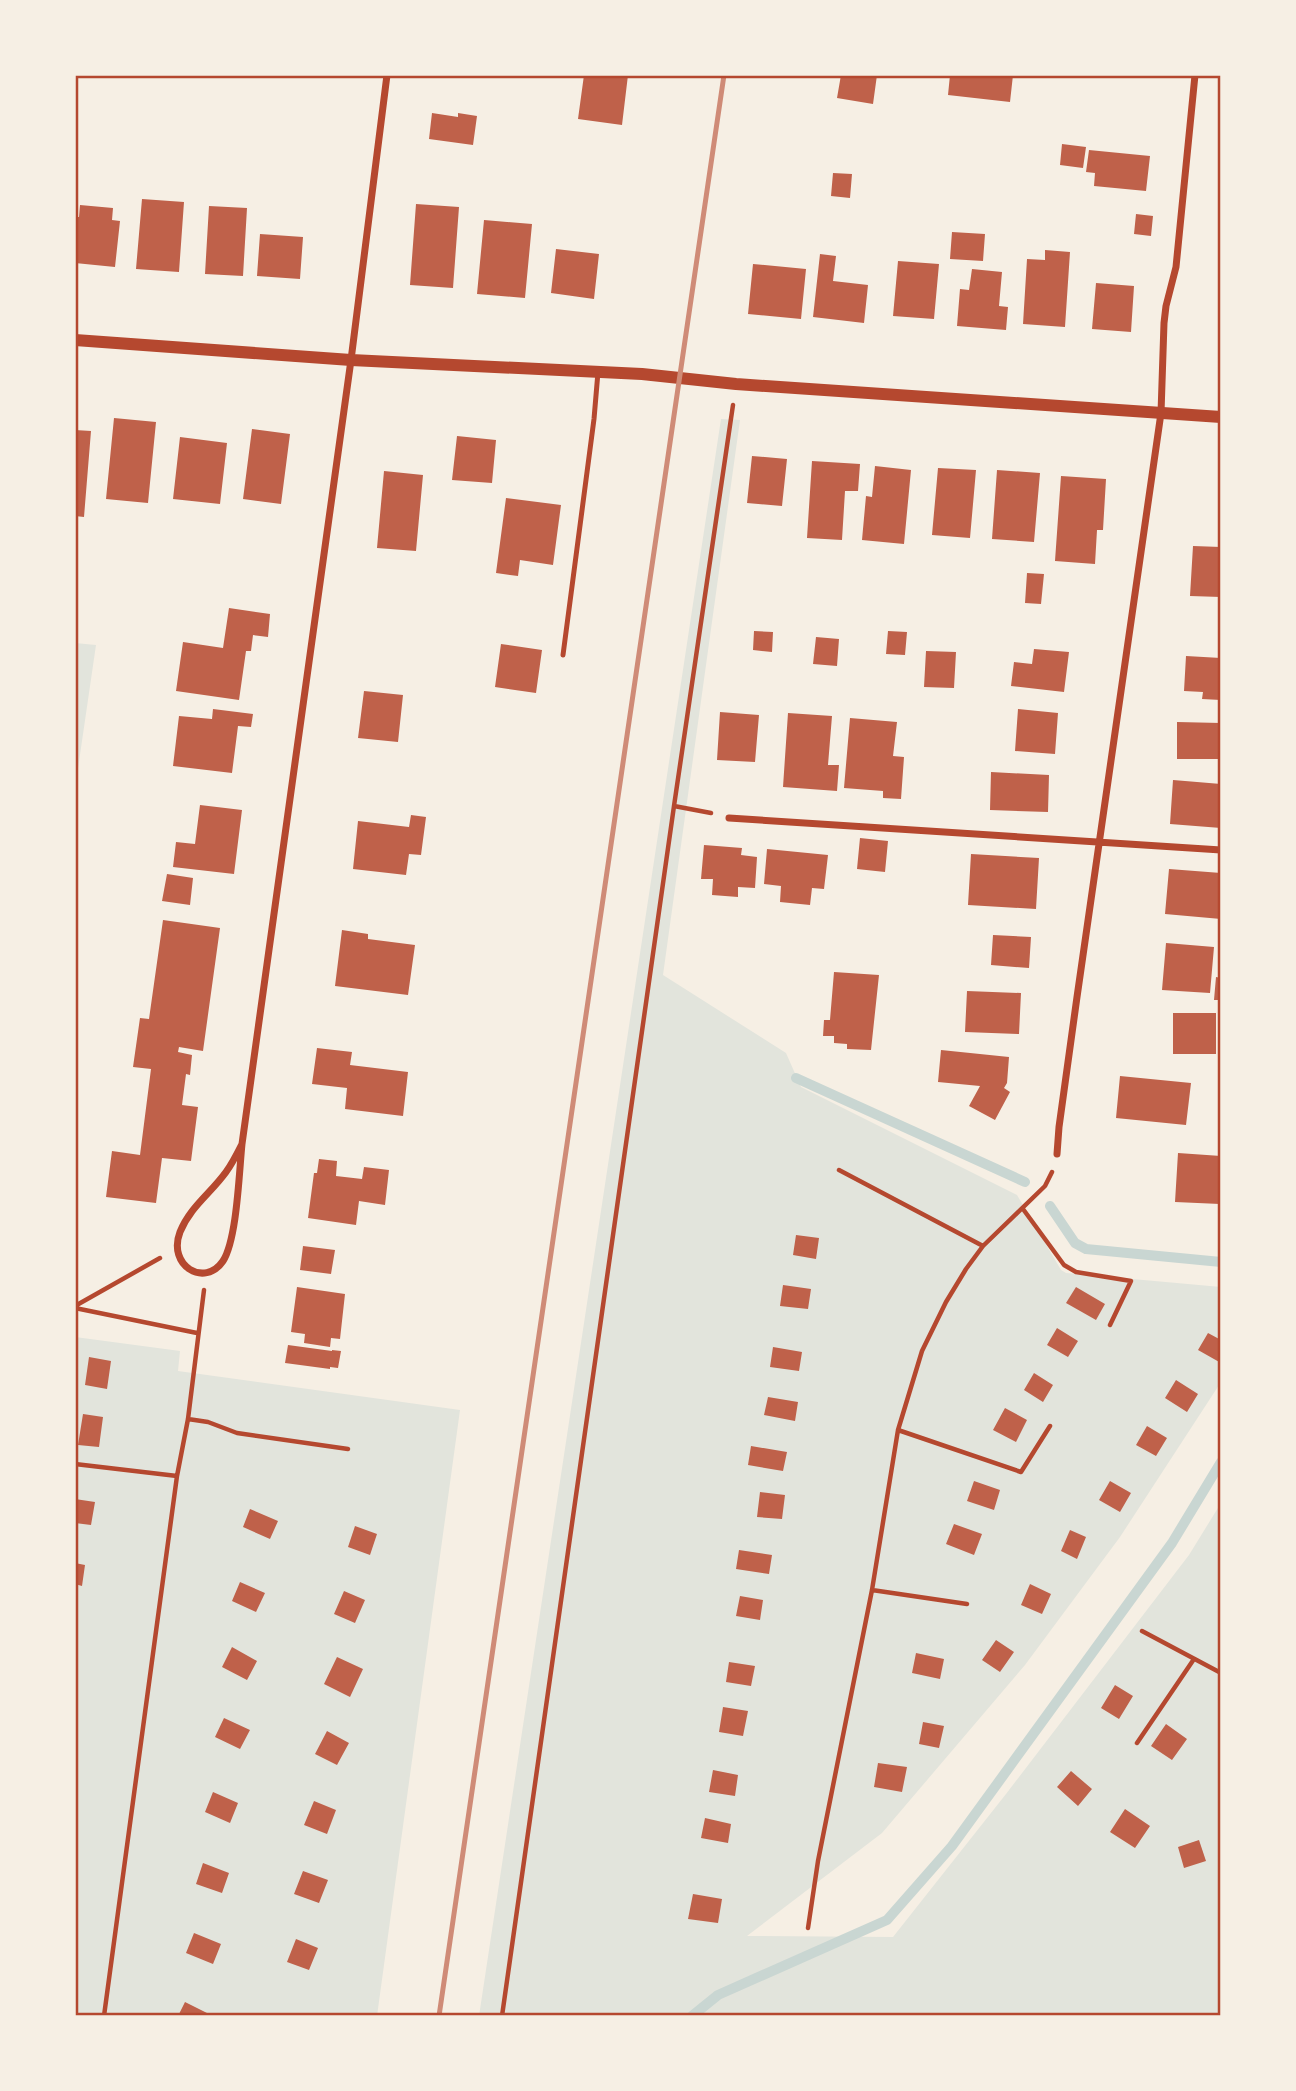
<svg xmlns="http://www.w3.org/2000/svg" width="1296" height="2091" font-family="Jost,sans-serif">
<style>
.green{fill:#e2e4dc}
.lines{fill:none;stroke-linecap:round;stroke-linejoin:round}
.stream{stroke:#c9d6d2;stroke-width:10}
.building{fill:#bf614a}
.path{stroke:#b5482f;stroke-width:4.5}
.service{stroke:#b5482f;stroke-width:5}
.minor{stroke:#b5482f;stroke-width:7}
.tertiary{stroke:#b5482f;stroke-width:12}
.rail{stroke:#cf8b77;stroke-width:5}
.neatline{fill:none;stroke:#b5482f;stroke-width:2.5}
</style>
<rect width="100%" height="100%" fill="#f6efe4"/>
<path class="green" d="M721 419 740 420 663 975 786 1053 801 1087 1017 1195 1061 1270 1066 1273 1221 1287V1382L1120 1537 1025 1665 882 1833 747 1936 893 1937 1006 1794 1189 1555 1221 1503V2016H479Z
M75 643 96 645 75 789Z
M75 1337 180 1351 178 1371 460 1410 377 2016H75Z"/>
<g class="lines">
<path class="stream" d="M796 1078 1025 1182
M1050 1206 1075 1243 1086 1249 1221 1262
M692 2016 718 1995 887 1920 952 1846 1172 1543 1221 1462"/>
</g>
<path class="building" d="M584 75H628L622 125 578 119Z
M841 75H877L873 104 837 98Z
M950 75H1013L1010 102 948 95Z
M432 113 458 117V113L477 116 473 145 429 139Z
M1062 144 1086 147 1083 168 1060 165Z
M1089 150 1150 156 1146 191 1094 186 1095 173 1086 172Z
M833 173 852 174 850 198 831 196Z
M142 199 184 202 179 272 136 269Z
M416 204 459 207 453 288 410 285Z
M80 205 113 208 112 220 120 221 115 267 75 263 76 217H79Z
M209 206 247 208 243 276 205 274Z
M1136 214 1153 216 1151 236 1134 234Z
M484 220 532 224 525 298 477 294Z
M952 232 985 234 983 261 950 259Z
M260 234 303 237 300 279 257 276Z
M556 249 599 254 594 299 551 293Z
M1045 250 1070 252 1065 327 1023 324 1027 259 1045 260Z
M820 254 836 256 833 281 868 285 864 323 813 317Z
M898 261 939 264 934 319 893 316Z
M753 264 806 269 801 319 748 314Z
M972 269 1002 272 999 306 1008 307 1006 330 957 326 960 289 969 290Z
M1096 283 1134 286 1131 332 1092 329Z
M114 418 156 422 148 503 106 499Z
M252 429 290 434 281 504 243 499Z
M75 430 91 431 84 517 75 516Z
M457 436 496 440 492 483 452 480Z
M180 437 227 443 220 504 173 499Z
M752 456 787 459 782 506 747 503Z
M812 461 860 464 858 491H845L842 540 807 538Z
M875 466 911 470 904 544 862 540 866 496 872 497Z
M938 468 976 470 970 538 932 535Z
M997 470 1040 473 1034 542 992 539Z
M384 471 423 475 416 551 377 548Z
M1061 476 1106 479 1103 530H1097L1095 564 1055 561Z
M506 498 561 505 553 565 520 560 518 576 496 573Z
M1193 546 1221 547V597L1190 596Z
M1027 573 1044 574 1041 604 1025 603Z
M229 608 270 614 268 637 253 635 251 651H246L239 700 176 691 183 642 223 648Z
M754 631 773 632 772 652 753 650Z
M888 631 907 632 905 655 886 654Z
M816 637 839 639 837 666 813 664Z
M501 644 542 650 536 693 495 687Z
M1034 649 1069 652 1064 692 1011 686 1014 662 1032 664Z
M926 651 956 652 954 688 924 687Z
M1186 656 1221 658V700L1202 699 1203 692 1184 691Z
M364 691 403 695 398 742 358 738Z
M213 709 253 714 251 727 238 726 232 773 173 766 179 716 212 719Z
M1018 709 1058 713 1055 754 1015 751Z
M720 712 759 715 755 762 717 760Z
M788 713 832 716 828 765H839L837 791 783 787Z
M850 718 897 722 893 756 904 757 901 799 883 798V791L844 788Z
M1177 722 1221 723V759H1177Z
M991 772 1049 775 1048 812 990 810Z
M1173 780 1221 784V828L1170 824Z
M200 805 242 810 234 874 173 867 176 842 195 844Z
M411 815 426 817 421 855 409 854 406 875 353 869 358 821 409 827Z
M860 838 888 841 885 872 857 869Z
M704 845 742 848 741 855 757 857 755 888 738 887V897L712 895 713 879H701Z
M767 849 828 855 824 889 812 888 810 905 780 902 781 886 764 884Z
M971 854 1039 858 1036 909 968 905Z
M1169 869 1221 873V919L1165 914Z
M167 874 193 878 190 905 162 901Z
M163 920 220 928 203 1051 179 1047 178 1052 192 1055 190 1075 186 1074 182 1105 198 1107 191 1161 162 1158 156 1203 106 1197 112 1151 140 1155 151 1069 133 1067 140 1018 149 1019Z
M342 930 368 934V939L415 945 408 995 335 986Z
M993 935 1031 937 1029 968 991 965Z
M1166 943 1214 947 1210 993 1162 990Z
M834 972 879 975 871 1050 847 1049V1044L834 1043V1036H823L824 1020H830Z
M1216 977 1221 978V1000H1214Z
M967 991 1021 993 1019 1034 965 1032Z
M1173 1013H1216V1054H1173Z
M317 1048 352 1052 350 1065 408 1072 403 1116 345 1109 347 1088 312 1084Z
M941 1050 1009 1057 1007 1083 1004 1088 1010 1092 995 1120 969 1106 980 1086 938 1082Z
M1120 1076 1191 1083 1186 1125 1116 1118Z
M1178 1153 1221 1156 1220 1204 1175 1202Z
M319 1159 337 1161 336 1176 362 1179 364 1167 389 1170 385 1205 359 1201 356 1225 308 1218 314 1173H317Z
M796 1235 819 1238 816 1259 793 1255Z
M303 1246 335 1250 331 1274 300 1270Z
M783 1285 811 1289 808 1309 780 1306Z
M297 1287 345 1294 340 1339 331 1338 330 1347 304 1343 305 1334 291 1332Z
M1076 1287 1105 1304 1096 1320 1066 1303Z
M1057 1328 1078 1341 1068 1357 1047 1345Z
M1208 1333 1221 1340V1363L1198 1350Z
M288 1345 332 1351V1350L341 1351 338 1368 330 1367V1369L285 1363Z
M773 1347 802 1352 799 1371 770 1367Z
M89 1357 111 1361 107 1389 85 1385Z
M1034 1373 1053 1385 1043 1402 1024 1390Z
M1176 1380 1198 1394 1187 1412 1165 1398Z
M768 1397 798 1402 795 1421 764 1415Z
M1005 1408 1027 1420 1016 1442 993 1430Z
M83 1414 103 1417 99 1447 78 1445Z
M1147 1426 1167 1438 1156 1456 1136 1445Z
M751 1446 787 1452 783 1471 748 1465Z
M974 1481 1000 1490 994 1510 967 1501Z
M1110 1481 1131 1493 1120 1512 1099 1500Z
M760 1492 785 1495 782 1519 757 1517Z
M75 1499 95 1502 91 1525 75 1523Z
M250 1509 278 1521 270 1539 243 1527Z
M954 1524 982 1534 974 1555 946 1544Z
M355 1526 377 1534 370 1555 348 1547Z
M1070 1530 1086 1537 1077 1559 1061 1551Z
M739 1550 772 1555 769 1574 736 1569Z
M75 1563 85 1565 82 1586 75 1584Z
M240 1582 265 1593 256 1612 232 1601Z
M1030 1584 1051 1594 1042 1614 1021 1605Z
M344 1591 365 1600 355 1623 334 1614Z
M740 1596 763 1600 760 1620 736 1616Z
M996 1640 1014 1652 1000 1672 982 1660Z
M232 1647 257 1661 247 1680 222 1667Z
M916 1653 944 1659 940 1679 912 1673Z
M337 1657 363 1669 350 1697 324 1684Z
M729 1662 755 1666 751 1686 726 1682Z
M1115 1685 1133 1696 1119 1719 1101 1708Z
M723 1707 748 1711 743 1736 719 1732Z
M224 1718 250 1730 240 1749 215 1737Z
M923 1722 944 1726 939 1748 919 1744Z
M1166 1724 1187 1739 1172 1760 1151 1746Z
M327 1731 349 1743 337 1765 315 1754Z
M878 1763 907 1767 902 1792 874 1787Z
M713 1770 738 1775 735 1796 709 1792Z
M1071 1771 1092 1789 1078 1806 1057 1787Z
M213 1792 238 1803 230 1823 205 1812Z
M314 1801 336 1810 327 1834 304 1825Z
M1125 1809 1150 1826 1135 1848 1110 1832Z
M705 1818 731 1824 728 1843 701 1838Z
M1199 1840 1206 1861 1184 1868 1178 1847Z
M203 1863 229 1873 222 1893 196 1884Z
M303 1871 328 1880 319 1903 294 1894Z
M693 1894 722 1899 718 1923 688 1919Z
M194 1933 221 1944 213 1964 186 1953Z
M296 1939 318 1948 309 1970 287 1962Z
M185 2002 213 2016H178Z"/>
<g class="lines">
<path class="path" d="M674 806 711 813
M839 1170 983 1246
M1023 1209 1064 1265 1076 1272 1131 1281 1110 1325
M75 1306 160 1258
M75 1308 197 1333
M188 1419 208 1422 237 1433 348 1449
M898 1430 1021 1472 1050 1426
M75 1464 177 1476 104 2016
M177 1476 188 1419 204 1290
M872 1590 967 1604
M1142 1631 1221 1673
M1137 1743 1194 1659
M808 1928 818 1861 872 1590 898 1430 922 1351 946 1302 966 1269 983 1246 1045 1186 1052 1172
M502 2016 674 806 733 405"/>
<path class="service" d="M563 655 594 419 598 372"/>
<path class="minor" d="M729 818 1221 850
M242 1144C239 1173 237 1239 223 1261 205 1288 167 1266 180 1232 190 1207 211 1193 226 1172 232 1164 237 1154 242 1144L351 360 387 75
M1057 1154 1059 1127 1077 997 1161 413 1164 323 1166 306 1176 267 1195 75"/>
<path class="tertiary" d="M75 340 351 360 642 374 736 384 1221 417"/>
<path class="rail" d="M439 2016 724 75"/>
</g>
<rect width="1296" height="2091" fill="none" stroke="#f6efe4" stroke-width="154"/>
<rect x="77" y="77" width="1142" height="1937" class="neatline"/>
</svg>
